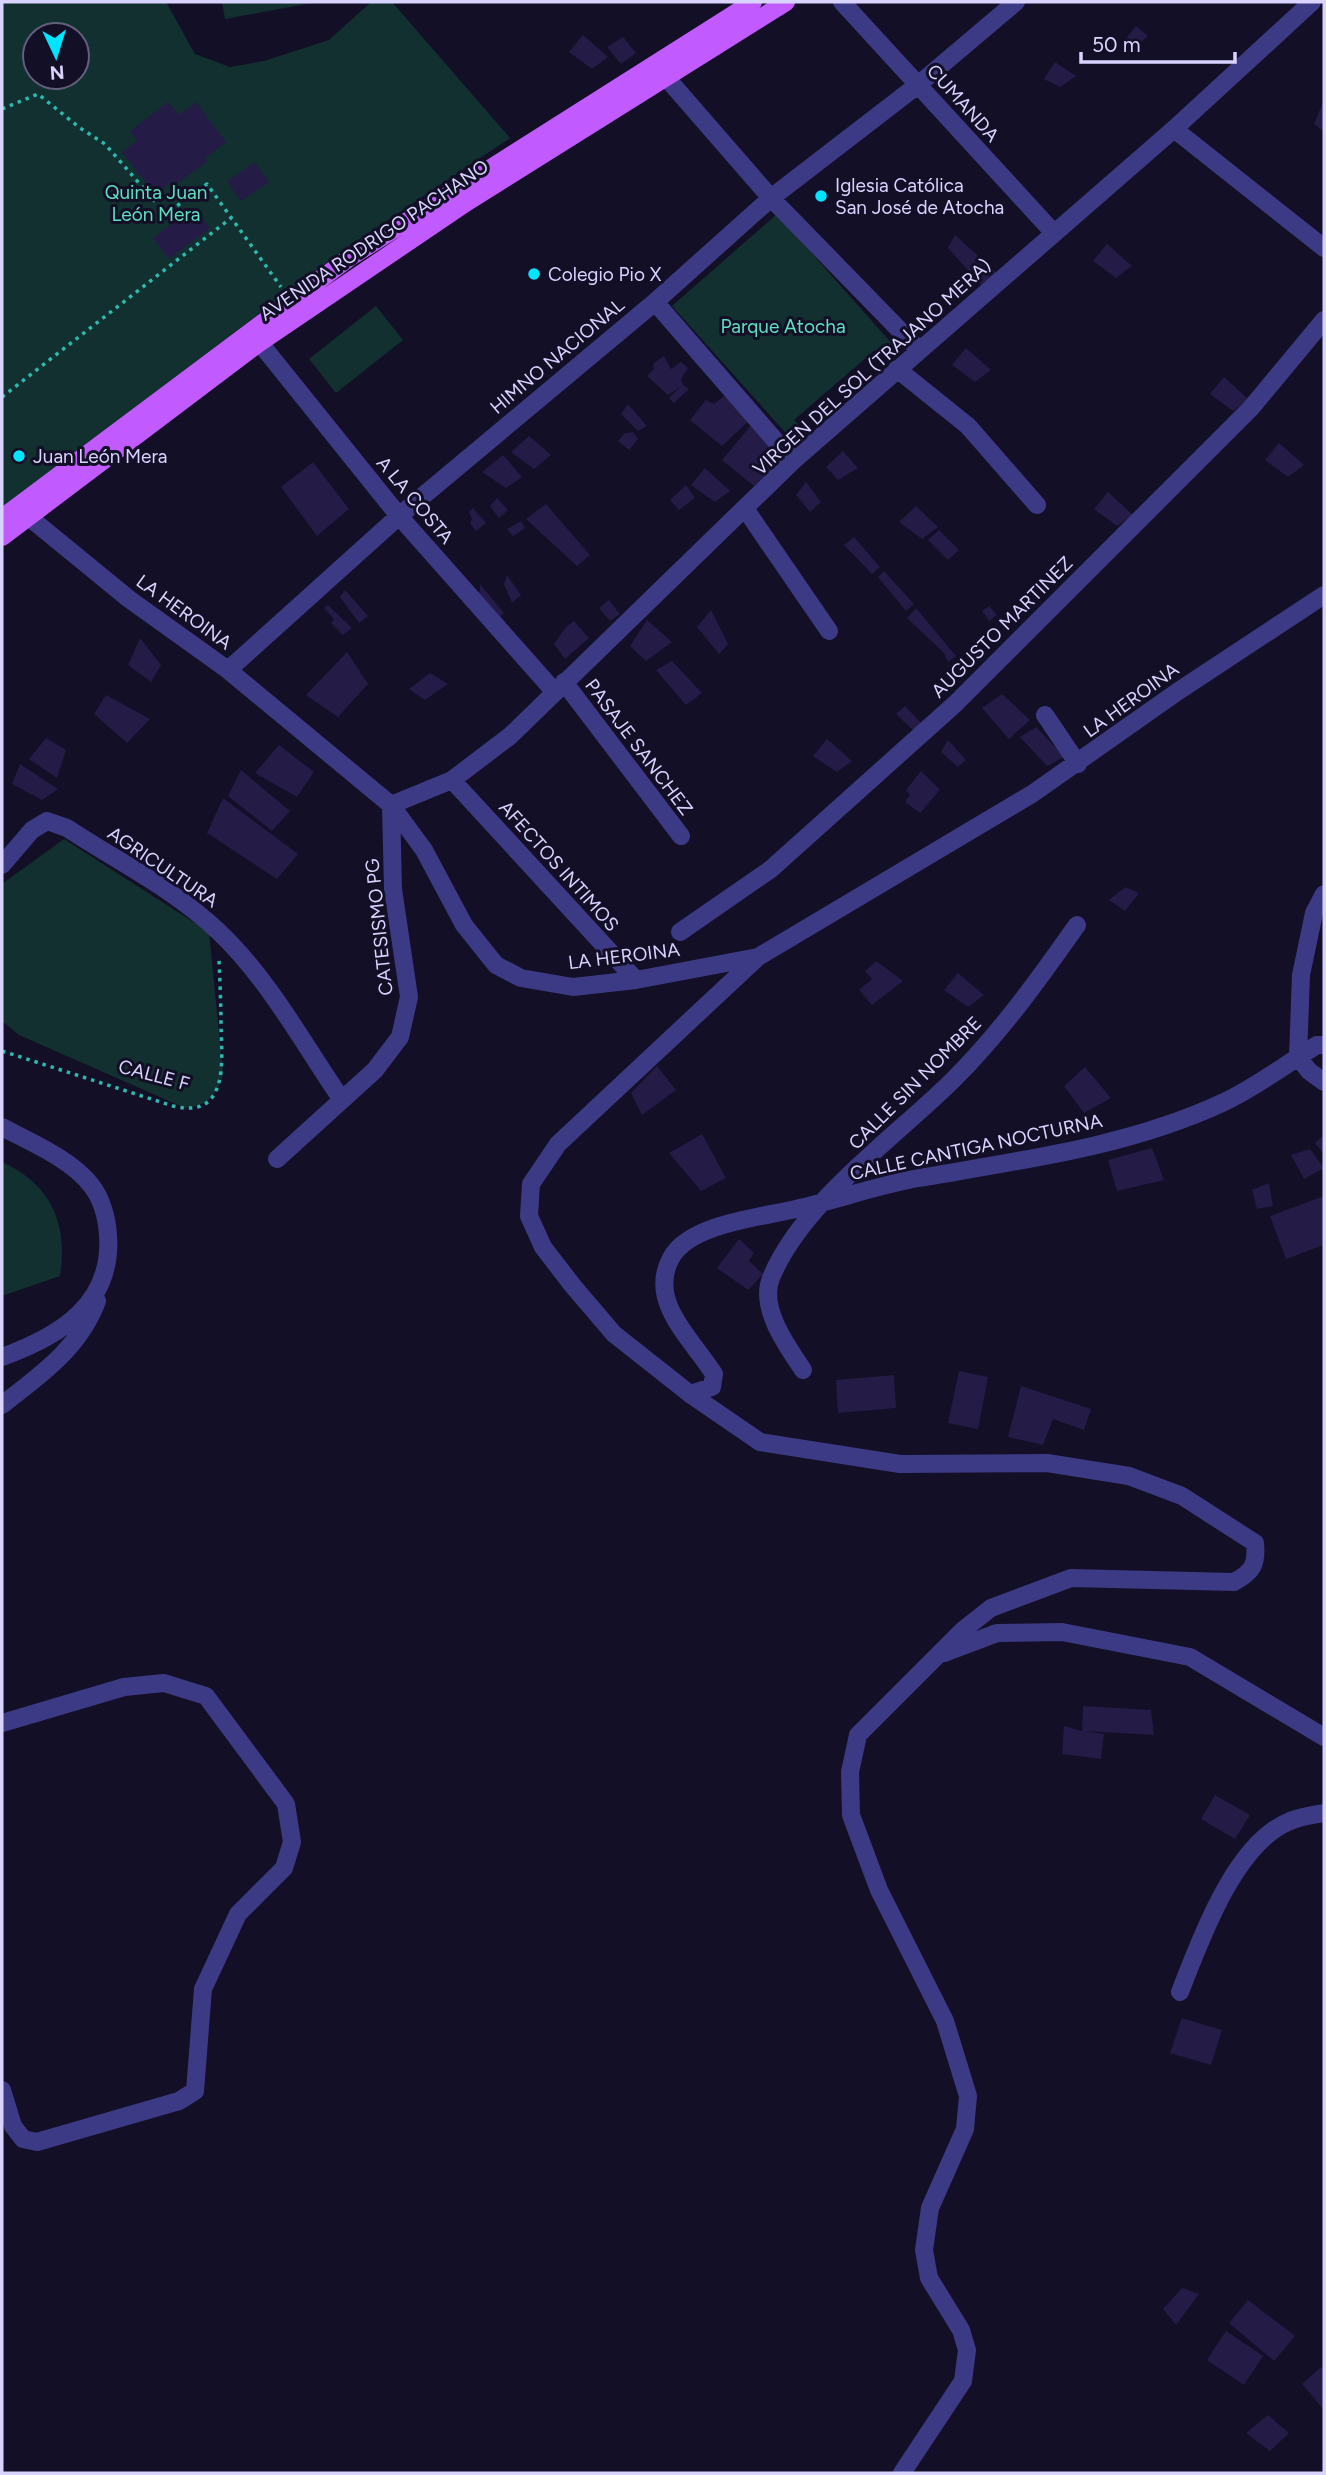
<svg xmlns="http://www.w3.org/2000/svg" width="1326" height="2475" font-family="Figtree,sans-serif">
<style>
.green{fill:#12302f;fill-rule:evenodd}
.building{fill:#241b47}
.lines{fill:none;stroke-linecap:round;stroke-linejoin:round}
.path{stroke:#2fb8b0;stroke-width:3.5;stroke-dasharray:3.5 5;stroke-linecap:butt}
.minor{stroke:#3d3a85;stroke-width:18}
.major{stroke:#c25bff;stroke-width:18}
.poi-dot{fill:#00e5ff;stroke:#130f26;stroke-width:2.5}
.labels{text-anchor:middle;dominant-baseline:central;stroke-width:6;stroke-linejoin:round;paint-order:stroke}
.street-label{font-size:19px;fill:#d9d4ff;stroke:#130f26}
.poi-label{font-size:19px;fill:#d9d4ff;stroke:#130f26;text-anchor:start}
.park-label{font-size:19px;fill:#5fe0c0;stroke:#130f26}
</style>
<rect width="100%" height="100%" fill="#130f26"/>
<path class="green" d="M2 2H166L195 54 230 67 264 61 329 40 371 2H392L510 138 342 251 2 508ZM35 35H77V77H35Z
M222 2H317L225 19Z
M777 214 894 346 882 357 875 350 794 420 803 430 792 440 672 306Z
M376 306 403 340 336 393 309 359Z
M64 839 209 932 223 1073C220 1093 206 1107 185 1108L19 1035 3 1022 2 884Z
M2 1162C52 1185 68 1224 60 1276L2 1296Z"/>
<path class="building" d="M1136 26 1148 36 1138 45 1124 41Z
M583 35 608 57 592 69 569 52Z
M623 37 636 53 621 64 607 47Z
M1055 62 1076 76 1060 87 1044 79Z
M1324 100V132L1314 124Z
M168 102 179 115 196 102 226 142 205 158 207 162 176 184 174 180 155 194 122 152 137 140 130 131Z
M255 162 269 182 241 201 227 181Z
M194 207 210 228 169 259 153 238Z
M955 235 997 273 981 285 948 248Z
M1107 244 1132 266 1116 278 1093 261Z
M966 348 991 370 975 382 952 365Z
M664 356 671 369 681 362 688 368 681 379 683 385 689 389 674 403 669 398 680 387 668 395 647 376 654 369 653 364Z
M1224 377 1249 400 1233 411 1210 394Z
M728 393 751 419 722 446 690 420 706 400 714 404Z
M628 404 647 426 638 431 621 414Z
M753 423 783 458 754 486 722 460Z
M633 432 638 439 629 450 618 441 625 433Z
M529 436 551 455 534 469 511 452Z
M1279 443 1304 465 1288 477 1265 460Z
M843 451 858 468 838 480 826 467Z
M503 455 522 477 506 488 482 472Z
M313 462 349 509 317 536 281 487Z
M705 468 730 491 715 502 691 485Z
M806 482 821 502 810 512 796 495Z
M686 485 695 498 679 510 670 500Z
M1108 492 1133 515 1117 526 1094 509Z
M497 498 508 510 499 518 490 506Z
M546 504 590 555 577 566 526 519Z
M916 506 938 527 922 539 899 522Z
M473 508 486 523 476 531 470 523 472 519 469 512Z
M521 521 525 528 513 536 507 529Z
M939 530 959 550 948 560 928 540Z
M854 537 880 567 872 574 844 545Z
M884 571 914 604 906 611 878 577Z
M507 575 521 595 512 603 504 584Z
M480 584 504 613 495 621 474 594 480 591Z
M345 590 368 616 359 623 340 597Z
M609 600 620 614 610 621 599 608Z
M328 605 352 628 343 635 331 623 334 619 324 608Z
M989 606 997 615 989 621 982 611Z
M916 608 956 656 948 662 944 653 907 618Z
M711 610 728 644 719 654 697 627Z
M647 620 672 642 646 661 630 646Z
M574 621 589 638 565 659 554 644 566 627Z
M140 638 161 665 151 682 128 665Z
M347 652 368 684 338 717 306 695Z
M672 661 702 693 686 705 656 670Z
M430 673 448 684 425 700 409 689Z
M1002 694 1030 720 1009 739 982 708Z
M106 695 150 719 127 743 94 714Z
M905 706 923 725 916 733 896 714Z
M1036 727 1065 757 1047 766 1020 737Z
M46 738 66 750 57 778 29 759Z
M827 739 852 761 837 772 813 756Z
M948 740 966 760 958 767 941 752Z
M279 745 314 772 297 797 255 773Z
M20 764 58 789 42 800 12 784Z
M241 770 290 811 272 831 228 796Z
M921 771 940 790 920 813 905 802 910 795 906 790Z
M223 798 298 854 277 879 207 833Z
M1125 887 1139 893 1125 911 1109 900Z
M876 961 903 981 872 1005 859 990 872 979 865 971Z
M958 973 984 995 968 1007 944 990Z
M657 1066 676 1090 642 1115 631 1093Z
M1085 1067 1111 1098 1084 1113 1064 1086Z
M702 1134 726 1178 701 1191 669 1153Z
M1324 1135V1154L1315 1143Z
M1152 1148 1164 1180 1117 1191 1108 1160Z
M1310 1149 1324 1168 1304 1179 1291 1155Z
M1269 1183 1273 1206 1257 1209 1252 1190Z
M1324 1196V1245L1286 1259 1270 1216Z
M739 1239 754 1253 749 1261 763 1274 748 1290 717 1268Z
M959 1371 988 1377 978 1429 948 1423Z
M894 1375 896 1408 838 1413 836 1380Z
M1021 1386 1091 1409 1084 1430 1053 1419 1043 1445 1008 1437Z
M1083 1706 1151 1710 1154 1735 1085 1731 1104 1734 1101 1759 1062 1754 1064 1726 1082 1731Z
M1215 1795 1250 1815 1235 1839 1201 1819Z
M1182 2018 1222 2030 1211 2065 1170 2053Z
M1182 2288 1199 2294 1176 2325 1163 2309Z
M1248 2300 1295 2336 1274 2361 1229 2323Z
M1226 2331 1263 2356 1244 2385 1207 2360Z
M1321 2367 1324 2370V2410L1302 2384Z
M1268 2415 1289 2433 1270 2451 1246 2433Z"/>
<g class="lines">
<path class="path" d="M2 109 38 94 80 128 105 144 166 214 207 184 281 287
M2 397 231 218
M2 1051 173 1106C229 1120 222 1061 221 1026 221 1004 220 982 219 960"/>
<path class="minor" d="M842 2 1053 232
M658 68 771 198 919 350
M1174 129 1324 248
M655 302 793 461
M251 332 399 516 554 691
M897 369 968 426 1037 505
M19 509 129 599 228 670 391 805 424 850 464 925 496 965 521 978 573 987 636 980 758 957 1032 794 1177 692 1324 595
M746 510 829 631
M228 670 399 516 655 302 771 198 919 84 1016 2
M564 682 681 836
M1045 715 1078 764
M452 780 636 980
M2 865 32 830 47 821 67 828C117 861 174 889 218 931 268 978 303 1043 342 1100
M1324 894 1314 913 1301 975 1298 1057 1309 1071 1324 1082
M680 932 771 869 955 704 1251 408 1324 320
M758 957 558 1144 531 1184 529 1216 543 1247 573 1286 614 1334 690 1394 760 1442 900 1464 1047 1463 1129 1476 1182 1496 1255 1543C1257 1564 1253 1572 1234 1582L1071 1578 991 1608 963 1630 858 1735 850 1772 851 1815 879 1890 945 2021 968 2096 965 2129 930 2208 924 2250 929 2278 961 2330 967 2350 963 2381 902 2473
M2 1127C30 1142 71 1159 91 1185 102 1199 107 1219 108 1235 113 1304 60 1336 2 1357
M277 1159 375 1070 400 1037 409 997 393 889 391 805 452 780 510 736 793 461 1174 129 1312 2
M803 1370C787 1346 759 1308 771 1278 802 1202 897 1136 954 1079 1001 1032 1039 979 1077 925
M690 1394 712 1387 714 1374C693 1340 647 1302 671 1258 689 1224 761 1217 796 1209 837 1200 878 1185 919 1178 1021 1160 1127 1147 1222 1103 1255 1088 1286 1064 1317 1045H1324
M2 1405C40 1375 79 1349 97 1301
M944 1653 997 1633 1062 1632 1190 1657 1324 1737
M2 1723 124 1687 164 1683 206 1696 286 1804 292 1842 284 1868 238 1914 203 1989 195 2091 179 2101 37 2142 23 2139 13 2126 2 2090
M1180 1992C1200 1941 1234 1845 1288 1822 1298 1817 1313 1815 1324 1813"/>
<path class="major" d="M2 518 349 258 753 2
M2 537 259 343 467 202 786 2"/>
</g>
<g class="poi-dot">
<circle cx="821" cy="196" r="7"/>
<circle cx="534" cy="274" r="7"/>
<circle cx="19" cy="456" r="7"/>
</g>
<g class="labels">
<g class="street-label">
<text transform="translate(963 103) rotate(48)">CUMANDA</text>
<text transform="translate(374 240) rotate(-34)">AVENIDA RODRIGO PACHANO</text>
<text transform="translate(557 356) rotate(-40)">HIMNO NACIONAL</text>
<text transform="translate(872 367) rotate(-42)">VIRGEN DEL SOL (TRAJANO MERA)</text>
<text transform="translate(415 500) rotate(50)">A LA COSTA</text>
<text transform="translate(184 612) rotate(36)">LA HEROINA</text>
<text transform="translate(1002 627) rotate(-45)">AUGUSTO MARTINEZ</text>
<text transform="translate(1131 700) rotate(-36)">LA HEROINA</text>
<text transform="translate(639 747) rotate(53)">PASAJE SANCHEZ</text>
<text transform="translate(559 866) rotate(48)">AFECTOS INTIMOS</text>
<text transform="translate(163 867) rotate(34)">AGRICULTURA</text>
<text transform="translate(379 927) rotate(-96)">CATESISMO PG</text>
<text transform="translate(624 956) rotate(-7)">LA HEROINA</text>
<text transform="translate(154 1075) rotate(15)">CALLE F</text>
<text transform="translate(915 1083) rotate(-45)">CALLE SIN NOMBRE</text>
<text transform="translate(976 1147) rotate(-12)">CALLE CANTIGA NOCTURNA</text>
</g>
<g class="poi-label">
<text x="835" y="185">Iglesia Católica<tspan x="835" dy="22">San José de Atocha</tspan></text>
<text x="548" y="274">Colegio Pio X</text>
<text x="33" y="456">Juan León Mera</text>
</g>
<g class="park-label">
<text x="156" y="192">Quinta Juan<tspan x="156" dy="22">León Mera</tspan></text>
<text x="783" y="326">Parque Atocha</text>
</g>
</g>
<rect width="1326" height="2475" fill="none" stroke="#d9d4ff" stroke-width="7"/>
<g transform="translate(56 56) rotate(176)"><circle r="33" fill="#130f26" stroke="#625e7d" stroke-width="2"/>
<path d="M0-5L12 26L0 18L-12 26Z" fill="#00e5ff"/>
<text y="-10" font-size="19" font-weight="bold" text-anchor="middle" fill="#d9d4ff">N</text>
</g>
<path d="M1081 52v10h154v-10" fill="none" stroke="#d9d4ff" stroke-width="3.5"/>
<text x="1092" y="52" font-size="21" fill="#d9d4ff" stroke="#130f26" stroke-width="5" paint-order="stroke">50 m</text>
</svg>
